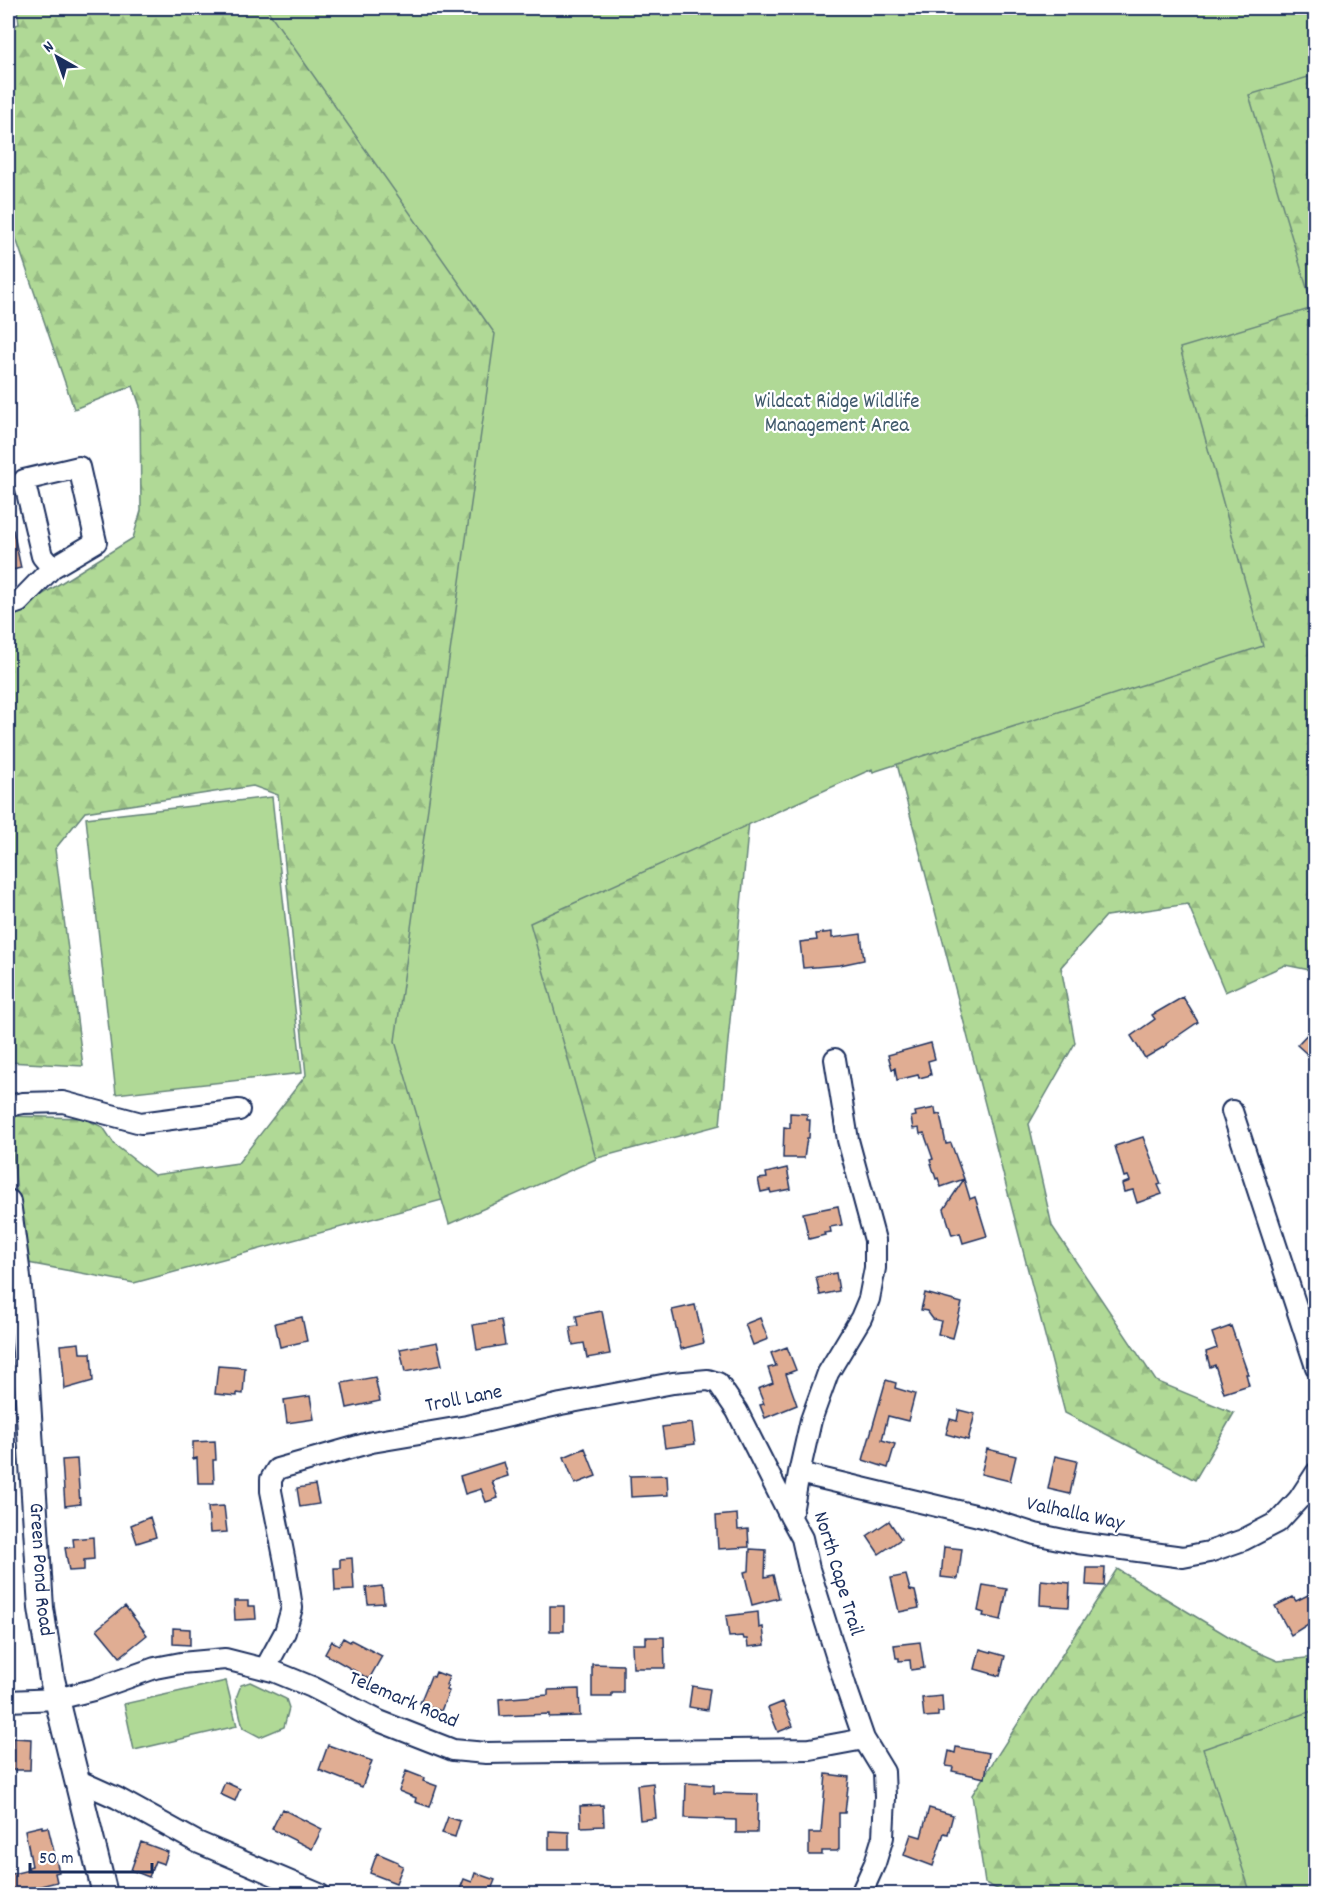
<svg xmlns="http://www.w3.org/2000/svg" width="1323" height="1902" font-family="Dekko,sans-serif">
<style>
.forest{fill:url(#forest-firs);stroke:#66847a;stroke-width:1.5}
.green{fill:#b0d996;stroke:#66847a;stroke-width:1.5}
.building{fill:#e0ad93;stroke:#1b2f5e;stroke-width:1.5}
.lines{fill:none;stroke-linecap:round;stroke-linejoin:round}
.minor-casing{stroke:#1b2f5e;stroke-width:24}
.major-casing{stroke:#1b2f5e;stroke-width:28}
.minor{stroke:#fff;stroke-width:20}
.major{stroke:#fff;stroke-width:24}
.labels{text-anchor:middle;dominant-baseline:central;stroke-width:4.5;stroke-linejoin:round;paint-order:stroke}
.park-label{font-size:21px;fill:#405a6c;stroke:#fff}
.street-label{font-size:21px;fill:#1b2f5e;stroke:#fff}
</style>
<defs>
<pattern id="forest-firs" width="22" height="20" patternUnits="userSpaceOnUse" patternTransform="scale(1.5)"><rect width="22" height="20" fill="#b0d996"/><path d="M5 1l3.5 6h-7zM16 11l3.5 6h-7z" fill="#97bb84"/></pattern>
</defs>
<rect width="100%" height="100%" fill="#fff"/>
<filter id="ink" filterUnits="userSpaceOnUse"><feTurbulence type="fractalNoise" baseFrequency=".0167" numOctaves="2"/><feDisplacementMap in="SourceGraphic" scale="12" xChannelSelector="R" yChannelSelector="G"/><feConvolveMatrix kernelMatrix="1 2 1 2 8 2 1 2 1" color-interpolation-filters="sRGB"/></filter>
<g filter="url(#ink)">
<path class="forest" d="M17 8H1315V971L1285 965 1225 992 1188 904 1106 916 1061 967 1075 1043 1029 1124 1052 1226 1156 1381 1234 1413 1195 1480 1065 1413 897 764 751 800 720 1125 134 1283 23 1262 10 1116 82 1118 103 1127 115 1145 154 1175 238 1163 306 1075 278 795 253 786 85 812 55 849 83 1066 8 1062V616L133 538 141 511 140 406 133 386 74 409 8 215V28L19 24Z
M1117 1569 1246 1647 1278 1661 1315 1657V1894H1007L985 1883 972 1795Z"/>
<path class="green" d="M266 8H1315V75L1249 95 1313 308 1180 348 1263 646 873 772 872 769 530 923 596 1159 449 1224 395 1041 495 334Z
M272 797 302 1073 116 1094 86 818Z
M226 1681 237 1726 134 1750 124 1704Z
M250 1682 286 1699 289 1708 284 1727 260 1737 243 1728 236 1698 241 1685Z
M1315 1710V1894H1251L1203 1749Z"/>
<path class="building" d="M8 530H13L21 568 8 571Z
M832 932V938L861 934 864 960 840 965 803 968 800 942 817 940 816 934Z
M1183 997 1198 1022 1166 1044 1167 1045 1145 1058 1131 1036 1155 1019 1152 1015Z
M1316 1025V1062L1297 1045Z
M931 1043 935 1059 928 1061 931 1075 919 1078 918 1075 897 1080 895 1068 892 1069 888 1055Z
M935 1108 936 1115 940 1114 946 1144 951 1143 964 1179 941 1187 938 1178 936 1179 930 1160 933 1159 924 1133 920 1134 919 1128 913 1129 911 1117 916 1116 915 1112Z
M790 1113 807 1114V1120H810L809 1138H807L804 1158H783L784 1127 790 1128Z
M1143 1137 1161 1184 1158 1185 1162 1194 1137 1203 1133 1190 1124 1192 1122 1184 1130 1181 1128 1176 1124 1177 1115 1146Z
M787 1168 791 1189 771 1193 770 1190 761 1192 758 1179 767 1178 766 1173Z
M964 1179 970 1199 975 1197 987 1236 963 1243 960 1233 952 1235 944 1209Z
M838 1206 842 1225 830 1227 831 1232 824 1233 825 1235 809 1239 803 1213Z
M836 1273 839 1291 820 1295 816 1277Z
M925 1293 962 1303 953 1338 938 1334 941 1321 933 1319 927 1311 921 1310Z
M695 1305 704 1343 681 1349 672 1310Z
M602 1311 610 1354 587 1358 584 1343 573 1345 570 1327 578 1326 576 1316Z
M302 1317 307 1341 280 1347 275 1323Z
M760 1318 768 1339 753 1345 745 1324Z
M501 1320 505 1345 477 1350 473 1325Z
M1231 1326 1248 1374H1246L1249 1385 1224 1393 1215 1365 1210 1367 1206 1352 1217 1348 1212 1333Z
M437 1342 442 1365 405 1372 400 1349Z
M79 1343 80 1353H91L93 1381 65 1389 61 1345Z
M787 1347 796 1370 786 1374 797 1405 765 1418 760 1405 764 1404 758 1389 773 1383 768 1368 776 1366 771 1353Z
M218 1366 245 1368 243 1394 237 1393V1396L215 1394Z
M375 1377 380 1401 347 1408 342 1383Z
M886 1380 896 1383 895 1388 915 1394 908 1421 888 1416 882 1440 895 1444 888 1468 863 1460Z
M310 1396 314 1419 287 1423 284 1400Z
M959 1410 975 1414 968 1440 946 1434 950 1419 957 1421Z
M692 1423 695 1444 665 1448 662 1427Z
M215 1441 216 1460H213L214 1483H198L197 1458 193 1459V1442Z
M585 1448 596 1476 575 1484 564 1457Z
M987 1449 1016 1456 1010 1481 981 1474Z
M1055 1456 1077 1461 1070 1494 1048 1489Z
M77 1459 80 1504 65 1506 62 1460Z
M504 1462 508 1476 492 1481 498 1498 486 1502 481 1489 465 1494 460 1476Z
M667 1475 668 1495 631 1497 630 1476Z
M315 1485 319 1504 300 1507 297 1488Z
M224 1506 227 1532 210 1533 208 1507Z
M737 1514 738 1530 748 1529 749 1547 718 1549 716 1516Z
M150 1517 156 1537 137 1543 131 1525Z
M889 1521 901 1539 879 1554 867 1536Z
M93 1537 94 1559 84 1560V1570L69 1571 65 1548 74 1547 73 1539Z
M944 1547 962 1549 958 1579 941 1577Z
M750 1549 766 1550 765 1577 773 1575 779 1598 752 1605 744 1572 749 1571Z
M352 1558 354 1590 335 1591 334 1568H340V1559Z
M1087 1568H1105L1104 1586 1086 1585Z
M906 1575 910 1590 915 1591 919 1608 899 1612 891 1578Z
M1041 1580 1070 1583 1069 1607 1040 1605Z
M983 1585 1007 1589 1001 1620 983 1616 984 1613 978 1611Z
M382 1586 384 1603 368 1604 366 1588Z
M1316 1591V1619L1291 1635 1275 1606 1293 1597 1296 1601Z
M234 1601H248V1606H255L256 1619 235 1620Z
M125 1606 147 1635 120 1657 97 1629Z
M550 1606H564V1631H550Z
M758 1612 759 1628 763 1627 765 1645 748 1647 747 1639H744L743 1636 729 1637 726 1616Z
M173 1628 190 1629V1645L173 1644Z
M646 1637H664L665 1668H633L632 1644H646Z
M343 1638 350 1642 351 1640 382 1656 369 1679 325 1654 332 1641 339 1645Z
M920 1642 924 1668 911 1670 910 1660 899 1661V1658H896L894 1645Z
M980 1649 1005 1656 1000 1676 975 1669Z
M592 1664 623 1665V1693H612V1697H592Z
M436 1672 449 1677 446 1685 448 1686 446 1690 449 1691 441 1711 420 1703 431 1676 434 1677Z
M692 1686 710 1689 707 1710 689 1707Z
M579 1689 580 1716 549 1717V1714L500 1716 499 1699 548 1695V1690Z
M942 1696 943 1712H938V1716L924 1717 922 1698Z
M783 1702 793 1726 778 1732 768 1708Z
M13 1738 31 1739 30 1770H12Z
M328 1745 372 1761 362 1787 319 1770Z
M956 1747 989 1753 985 1778 952 1771 953 1767 946 1766 949 1751 955 1753Z
M406 1771 424 1778 423 1781 437 1786 430 1807 415 1802 416 1798 399 1791Z
M826 1774 849 1777 845 1813H839V1849L837 1851H822V1855H809V1833H821Z
M225 1782 240 1789 235 1801 220 1794Z
M653 1783 656 1818 640 1820 637 1785Z
M686 1783 714 1785V1793L758 1794 757 1833H736V1820L685 1818Z
M603 1805 604 1826 581 1827 580 1806Z
M929 1808 953 1815 948 1834 944 1833 933 1866 904 1855 911 1834 921 1837Z
M282 1809 322 1829 312 1849 272 1829Z
M448 1817 460 1821 455 1837 442 1833Z
M42 1826V1828L48 1827 59 1872 55 1873 57 1882 8 1894V1875L29 1870 28 1867 32 1866 25 1830Z
M549 1831 569 1832V1849H549Z
M141 1842 168 1852 164 1864 155 1861 149 1877 131 1870Z
M377 1853 398 1862V1864L403 1866 396 1883 370 1873Z
M475 1873 495 1880 491 1890 500 1894H458L464 1879 472 1882Z"/>
<g class="lines">
<defs>
<path id="minor" d="M8 606 19 602 52 568 96 542 79 467 24 480 42 556 52 568
M835 1059 848 1140 875 1240V1268L869 1299 861 1318 828 1373 811 1420 799 1473 791 1518 802 1538 809 1569 846 1687 864 1739 884 1772 885 1797 883 1837 875 1863 861 1894
M8 1106 23 1103 63 1102 141 1123 239 1110
M1232 1111 1316 1367
M799 1473 983 1517 1035 1534 1078 1543 1183 1557 1209 1552 1243 1540 1278 1522 1299 1499 1316 1473
M265 1669 285 1632 292 1608 286 1567 271 1491V1479L277 1469 372 1442 467 1426 561 1404 673 1383 708 1380 718 1383 737 1411 791 1518
M8 1701 57 1699 93 1690 155 1668 181 1663 225 1659 273 1671 312 1687 379 1721 453 1750 486 1753 810 1749 864 1739
M77 1780 117 1798 197 1842 319 1894"/>
<g id="major">
<path id="s1" d="M8 1202 17 1268 25 1352 41 1608 52 1679 105 1894"/>
</g>
</defs>
<use href="#minor" class="minor-casing"/>
<use href="#major" class="major-casing"/>
<use href="#minor" class="minor"/>
<use href="#major" class="major"/>
</g>
</g>
<g class="labels">
<g class="park-label">
<text x="837" y="403">Wildcat Ridge Wildlife<tspan x="837" dy="24">Management Area</tspan></text>
</g>
<g class="street-label">
<text transform="translate(464 1400) rotate(-11)">Troll Lane</text>
<text transform="translate(1075 1515) rotate(12)">Valhalla Way</text>
<text stroke="none"><textPath href="#s1" startOffset="369">Green Pond Road</textPath></text>
<text transform="translate(837 1574) rotate(73)">North Cape Trail</text>
<text transform="translate(403 1701) rotate(23)">Telemark Road</text>
</g>
</g>
<rect width="1323" height="1902" fill="none" stroke="#fff" stroke-width="30"/>
<rect x="15" y="15" width="1293" height="1872" fill="none" stroke="#1b2f5e" stroke-width="2" filter="url(#ink)"/>
<g transform="translate(57 57) rotate(320)" stroke="#ffffff" stroke-width="4.5" paint-order="stroke">
<path d="M0-4.5L10 22L0 15L-10 22Z" fill="#1b2f5e"/>
<text y="-9" font-size="16" font-weight="bold" text-anchor="middle" fill="#1b2f5e">N</text>
</g>
<path d="M30 1863v9h122v-9" fill="none" stroke="#1b2f5e" stroke-width="3"/>
<text x="39" y="1863" font-size="18" fill="#1b2f5e" stroke="#ffffff" stroke-width="4.5" paint-order="stroke">50 m</text>
</svg>
